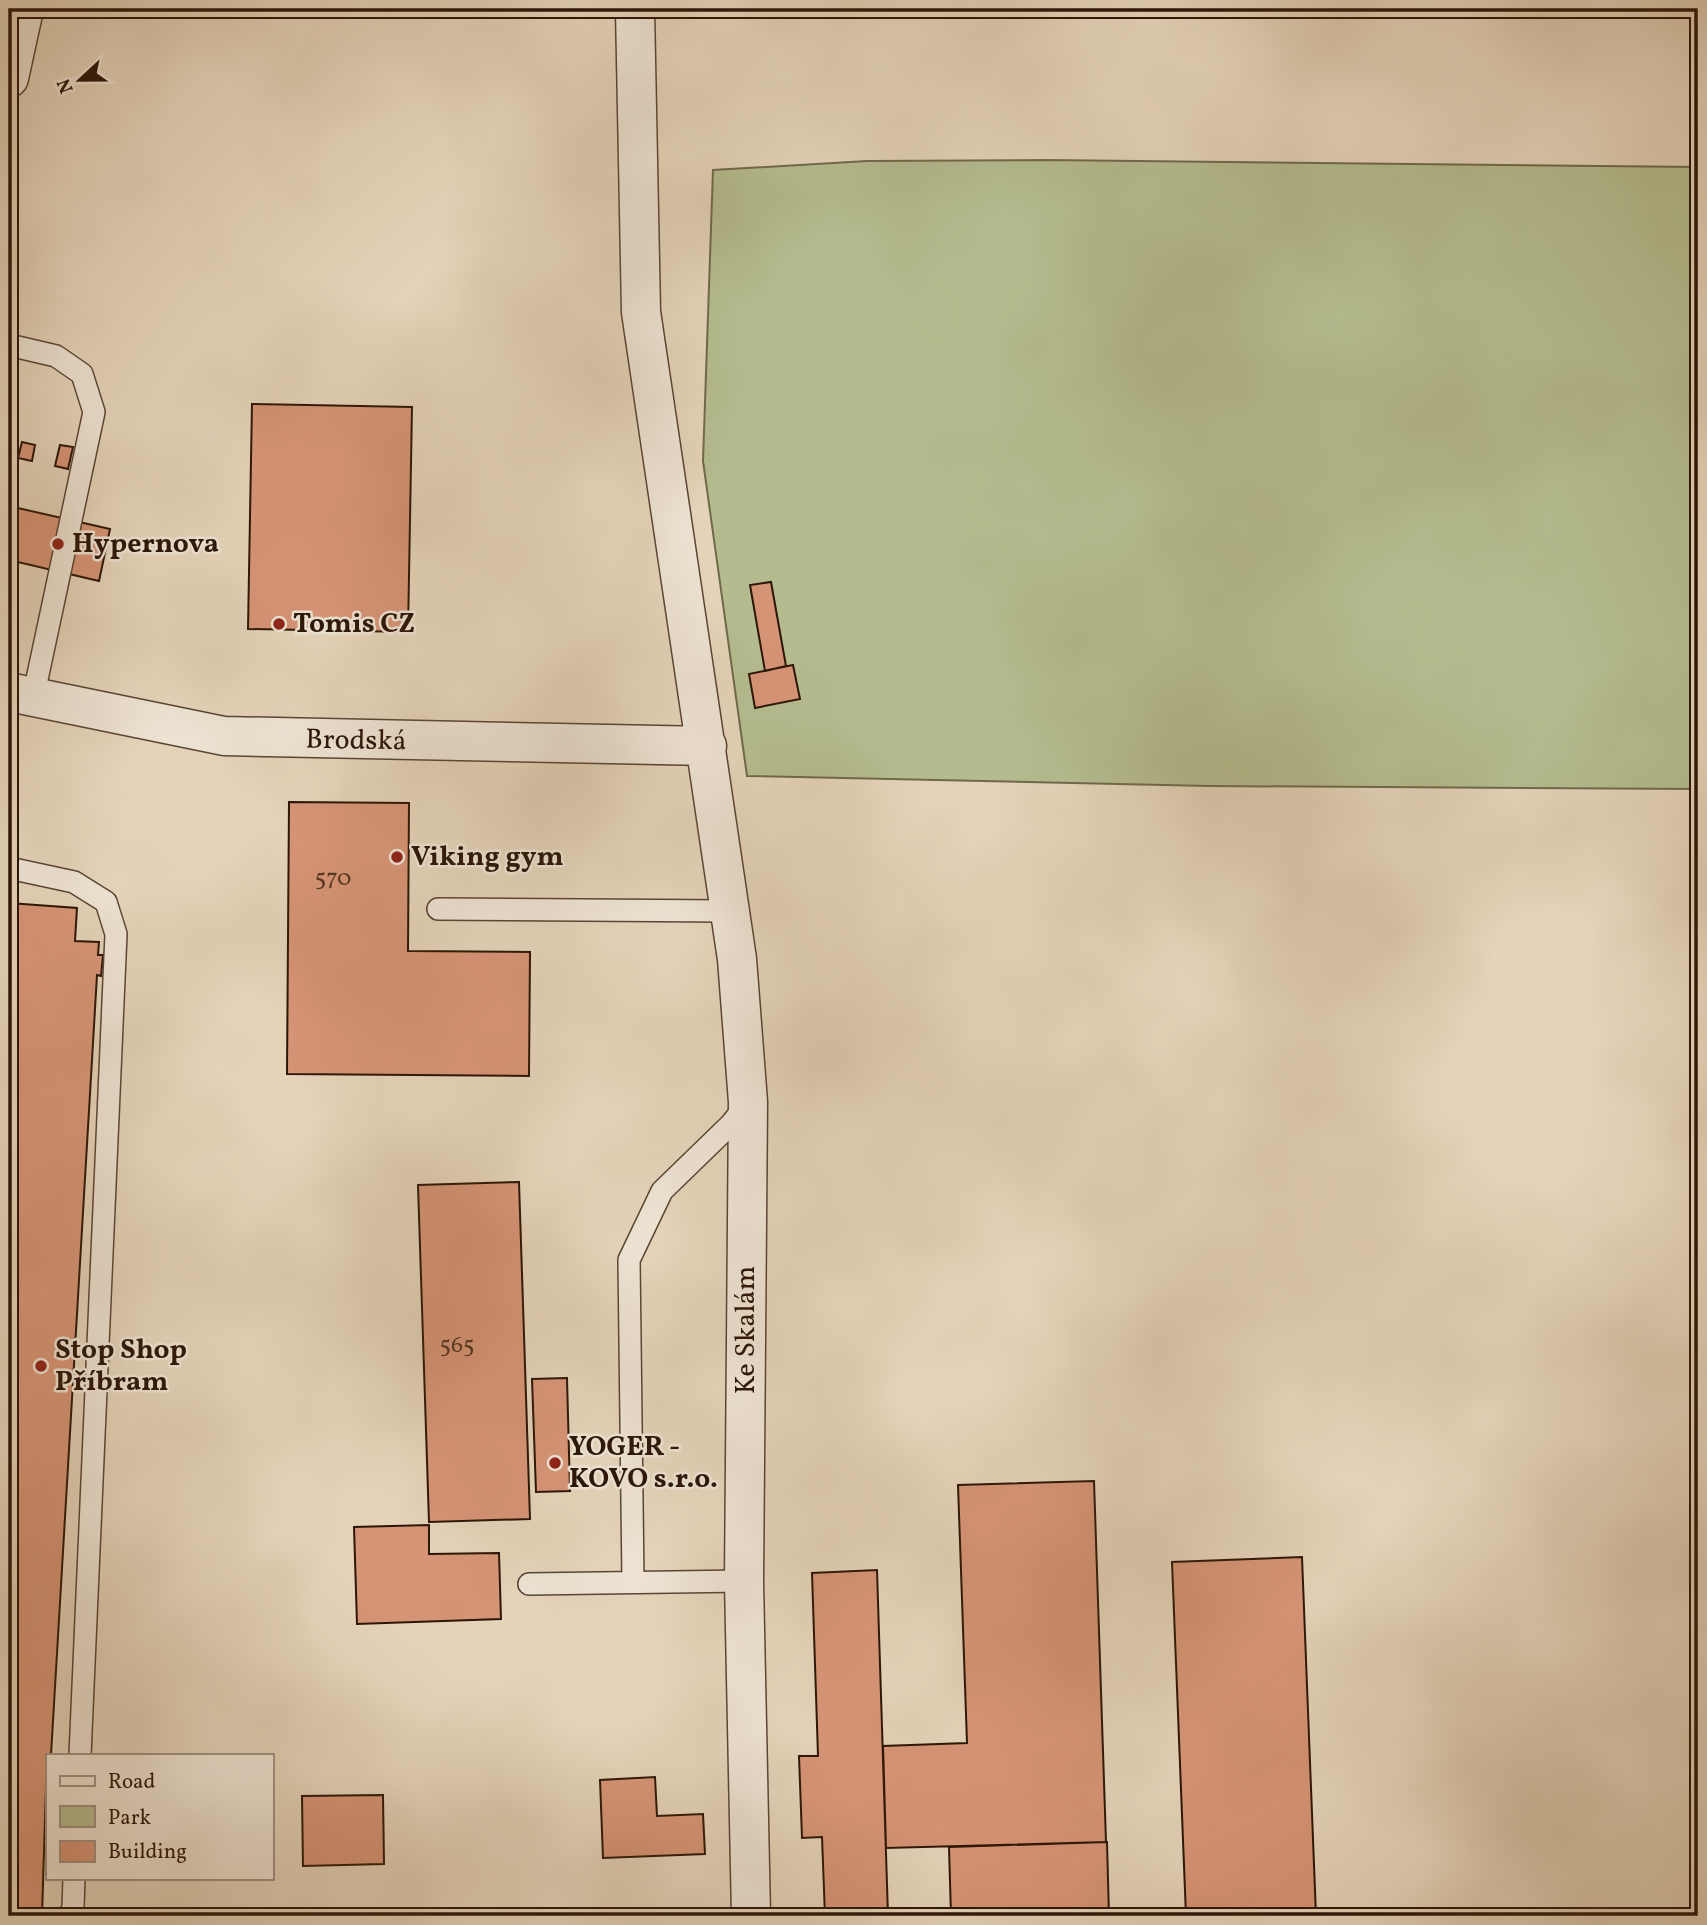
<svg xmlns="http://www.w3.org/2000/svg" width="1707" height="1925" font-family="Vollkorn,serif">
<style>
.green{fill:#b4bc8f;stroke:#70694b;stroke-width:2}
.building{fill:#d69476;stroke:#2c1607;stroke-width:2}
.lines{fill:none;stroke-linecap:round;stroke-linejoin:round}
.service-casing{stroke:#5a4534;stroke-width:24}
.minor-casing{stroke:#5a4534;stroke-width:41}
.service{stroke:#ede2d2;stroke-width:21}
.minor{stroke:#ede2d2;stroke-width:38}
.poi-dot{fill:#8f2418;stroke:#ede2d2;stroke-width:2.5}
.labels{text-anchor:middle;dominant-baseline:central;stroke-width:5;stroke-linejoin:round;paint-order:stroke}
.number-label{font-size:24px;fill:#563623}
.poi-label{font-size:28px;font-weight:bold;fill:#2c1607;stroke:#ede2d2;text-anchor:start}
.street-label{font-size:28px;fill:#2c1607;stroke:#ede2d2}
</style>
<rect width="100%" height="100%" fill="#e4d3b9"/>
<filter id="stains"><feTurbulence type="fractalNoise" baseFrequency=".00286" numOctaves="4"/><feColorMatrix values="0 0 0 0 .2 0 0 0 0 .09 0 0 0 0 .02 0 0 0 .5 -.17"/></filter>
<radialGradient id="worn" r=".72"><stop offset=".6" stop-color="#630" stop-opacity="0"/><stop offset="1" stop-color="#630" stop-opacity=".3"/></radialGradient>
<path class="green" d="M1047 160 1698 167V789L1209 786 747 776 703 461 713 170 867 161Z"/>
<path class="building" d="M252 404 412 407 408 632 248 629Z
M22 442 35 445 32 461 18 458Z
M60 445 73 447 68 469 55 466Z
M9 506 110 529 99 581 9 560Z
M771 582 786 666 765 671 750 585Z
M793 665 800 699 755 708 749 674Z
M289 802 409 803 408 951 530 952 529 1076 287 1074Z
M9 903 77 908 75 941 99 942 98 955H103L101 976 97 975 51 1755H47L42 1916 9 1915Z
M519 1182 530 1519 429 1522 418 1185Z
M567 1378 570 1491 536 1492 532 1379Z
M1094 1481 1106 1842 886 1848 883 1746 967 1743 958 1485Z
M429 1525V1554L499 1553 501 1619 357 1624 354 1527Z
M1302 1557 1316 1916H1186L1172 1562Z
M877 1570 888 1916H825L822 1837 802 1838 799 1756H818L812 1573Z
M655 1777 657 1816 703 1814 705 1854 603 1858 600 1780Z
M383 1795 384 1864 303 1866 302 1796Z
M1107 1842 1109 1916H951L949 1847Z"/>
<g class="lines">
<defs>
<path id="service" d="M9 345 56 356 82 374 94 412 33 698
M9 868 74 882 106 902 116 934 80 1755
M438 909 730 911
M633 1582 629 1260 662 1191 731 1124 747 1104
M529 1584 744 1581
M69 1916 73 1908 74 1878"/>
<path id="minor" d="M635 9 641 312 737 959 748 1102 744 1581 751 1916
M9 78 24 9
M9 692 224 736 707 746"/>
</defs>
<use href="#service" class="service-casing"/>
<use href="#minor" class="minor-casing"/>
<use href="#service" class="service"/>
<use href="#minor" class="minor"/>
</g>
<g class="poi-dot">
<circle cx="58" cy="544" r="7"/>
<circle cx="279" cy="624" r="7"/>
<circle cx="397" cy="857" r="7"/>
<circle cx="41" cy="1366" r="7"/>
<circle cx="555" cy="1463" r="7"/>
</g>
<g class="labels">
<g class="number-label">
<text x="333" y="879">570</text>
<text x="457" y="1346">565</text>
</g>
<g class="poi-label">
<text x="72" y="544">Hypernova</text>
<text x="293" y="624">Tomis CZ</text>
<text x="411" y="857">Viking gym</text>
<text x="55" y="1350">Stop Shop<tspan x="55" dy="32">Příbram</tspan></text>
<text x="569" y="1447">YOGER -<tspan x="569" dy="32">KOVO s.r.o.</tspan></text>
</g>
<g class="street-label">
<text transform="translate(356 741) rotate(1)">Brodská</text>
<text transform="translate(746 1330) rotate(-90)">Ke Skalám</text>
</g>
</g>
<rect width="1707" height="1925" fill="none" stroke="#e4d3b9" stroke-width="35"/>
<rect x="10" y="10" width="1686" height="1904" fill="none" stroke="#2c1607" stroke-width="3.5"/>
<rect x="18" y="18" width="1672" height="1890" fill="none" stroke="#2c1607" stroke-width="2"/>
<rect x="46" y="1754" width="228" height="126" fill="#ede2d2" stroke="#a09081" stroke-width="2"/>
<rect x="60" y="1776" width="35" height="10" fill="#ede2d2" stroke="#a09081" stroke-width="2"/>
<text x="108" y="1788" font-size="21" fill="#2c1607">Road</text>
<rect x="60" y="1806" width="35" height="21" fill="#b4bc8f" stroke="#a09081" stroke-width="2"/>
<text x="108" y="1824" font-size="21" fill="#2c1607">Park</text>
<rect x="60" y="1841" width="35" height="21" fill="#d69476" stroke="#a09081" stroke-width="2"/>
<text x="108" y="1858" font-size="21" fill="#2c1607">Building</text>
<g transform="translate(80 80) rotate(248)" stroke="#ede2d2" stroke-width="5" paint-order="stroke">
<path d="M0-5L12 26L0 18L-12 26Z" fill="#2c1607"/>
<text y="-10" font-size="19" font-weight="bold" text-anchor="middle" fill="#2c1607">N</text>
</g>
<rect width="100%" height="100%" filter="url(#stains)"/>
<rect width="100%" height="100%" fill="url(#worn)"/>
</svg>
